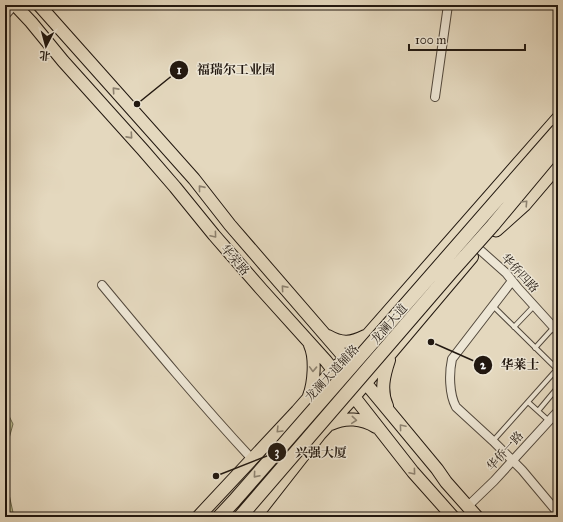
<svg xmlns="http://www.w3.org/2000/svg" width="563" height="522" font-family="'IM FELL Great Primer','Noto Serif SC',serif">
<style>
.green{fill:#bbbc8d;stroke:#6e6a4e}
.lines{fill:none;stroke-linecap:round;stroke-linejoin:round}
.service-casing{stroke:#52483c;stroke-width:6}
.minor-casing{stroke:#52483c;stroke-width:10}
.tertiary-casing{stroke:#52483c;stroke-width:12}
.primary-casing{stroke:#221810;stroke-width:14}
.trunk-casing{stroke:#221810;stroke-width:15}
.service{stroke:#ede6d5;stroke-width:4}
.minor{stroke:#ede6d5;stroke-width:8}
.tertiary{stroke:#ede6d5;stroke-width:10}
.primary{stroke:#e4d8be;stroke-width:12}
.trunk{stroke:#e4d8be;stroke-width:13}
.trunk-bridge-casing{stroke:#221810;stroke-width:15;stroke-linecap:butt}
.trunk-bridge{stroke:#e4d8be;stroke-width:13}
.oneway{stroke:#8d8270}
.labels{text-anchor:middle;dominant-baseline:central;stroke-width:3;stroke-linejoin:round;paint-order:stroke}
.street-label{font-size:12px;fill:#221810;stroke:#ede6d5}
.leader{fill:none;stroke:#221810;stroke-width:1.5}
.callout-dot{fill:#221810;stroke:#ede6d5;stroke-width:1.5}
.mark-label{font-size:12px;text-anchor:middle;font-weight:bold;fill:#fff}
.callout-label{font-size:13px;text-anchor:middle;font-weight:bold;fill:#221810;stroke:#ede6d5;stroke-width:3;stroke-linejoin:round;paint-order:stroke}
</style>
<rect width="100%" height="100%" fill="#e4d8be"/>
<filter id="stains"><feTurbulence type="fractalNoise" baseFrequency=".005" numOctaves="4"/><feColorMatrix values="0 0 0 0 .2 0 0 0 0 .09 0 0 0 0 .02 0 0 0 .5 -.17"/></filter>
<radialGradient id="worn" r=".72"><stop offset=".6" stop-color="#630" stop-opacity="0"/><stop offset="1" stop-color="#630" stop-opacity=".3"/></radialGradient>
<path class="green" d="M5 408 13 424 5 453Z
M5 476 14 517H5Z"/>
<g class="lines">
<defs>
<path id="service" d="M493 306 557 369
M514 327 534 306
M535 348 554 327
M528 402 549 421
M538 411 558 387
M493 441 558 368"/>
<path id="minor" d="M435 97 448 5
M479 249 506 273 518 288 558 332
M512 281 452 359C449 373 449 394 456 407L493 441 522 470 558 513
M102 285C151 344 200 403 252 459
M468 506 494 481 558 411"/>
<path id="tertiary" d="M5 14 13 5"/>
<path id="primary" d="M15 5 31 22 63 61 143 150 175 187 214 235 262 290 326 361 413 472 453 517
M39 5 194 179 230 225 339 351 437 469 446 482 477 517
M328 336C342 344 351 343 365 336
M309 396C314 383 316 358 310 345
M387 406C380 390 384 375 389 360
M331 424C345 417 362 418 376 427
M198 517 297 411 333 370 357 347 558 118
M255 517 320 434 354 397 472 257"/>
<path id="trunk" d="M496 230 524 205 558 165"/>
</defs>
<use href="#service" class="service-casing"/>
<use href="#minor" class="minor-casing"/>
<use href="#tertiary" class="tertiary-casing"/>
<use href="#primary" class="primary-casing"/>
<use href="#trunk" class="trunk-casing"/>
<use href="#service" class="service"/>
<use href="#minor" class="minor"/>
<use href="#tertiary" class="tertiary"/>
<use href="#primary" class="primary"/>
<use href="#trunk" class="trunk"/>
<defs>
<path id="trunk-bridge" d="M219 517 234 501 558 130
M240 517 452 271 493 225 558 147"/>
</defs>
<use href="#trunk-bridge" class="trunk-bridge-casing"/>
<use href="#trunk-bridge" class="trunk-bridge"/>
</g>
<defs><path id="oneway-chevron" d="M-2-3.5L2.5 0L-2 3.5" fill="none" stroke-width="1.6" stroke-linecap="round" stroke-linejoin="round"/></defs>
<g class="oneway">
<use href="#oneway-chevron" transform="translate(115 90) rotate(-132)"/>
<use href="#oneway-chevron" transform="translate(130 136) rotate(48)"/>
<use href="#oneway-chevron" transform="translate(201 188) rotate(-129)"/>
<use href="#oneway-chevron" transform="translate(525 203) rotate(-47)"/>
<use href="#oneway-chevron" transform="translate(214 235) rotate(50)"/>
<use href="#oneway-chevron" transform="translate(284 288) rotate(-131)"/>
<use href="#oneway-chevron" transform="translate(313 369) rotate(92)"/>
<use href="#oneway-chevron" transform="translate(354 420) rotate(5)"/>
<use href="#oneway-chevron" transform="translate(402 427) rotate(-130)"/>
<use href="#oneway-chevron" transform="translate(279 430) rotate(134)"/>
<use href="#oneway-chevron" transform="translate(413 472) rotate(50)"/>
<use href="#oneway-chevron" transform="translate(256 475) rotate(131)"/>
</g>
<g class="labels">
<g class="street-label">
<text transform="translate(235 260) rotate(49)">华荣路</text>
<text transform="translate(520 273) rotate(47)">华侨四路</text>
<text transform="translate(389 324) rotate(-49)">龙澜大道</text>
<text transform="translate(332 373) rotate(-47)">龙澜大道辅路</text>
<text transform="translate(505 451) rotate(-48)">华侨一路</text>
</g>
</g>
<path class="leader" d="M137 104L179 70M431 342L483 365M216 476L277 452"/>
<g class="callout-dot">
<circle cx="137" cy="104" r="4"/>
<circle cx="431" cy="342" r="4"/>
<circle cx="216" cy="476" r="4"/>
<circle cx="179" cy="70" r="10"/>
<circle cx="483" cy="365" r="10"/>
<circle cx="277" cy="452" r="10"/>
</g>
<g class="mark-label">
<text x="179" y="74">1</text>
<text x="483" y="369">2</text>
<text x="277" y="456">3</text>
</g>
<g class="callout-label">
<text x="236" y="74">福瑞尔工业园</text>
<text x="520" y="369">华莱士</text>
<text x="321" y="457">兴强大厦</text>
</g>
<rect width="563" height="522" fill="none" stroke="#e4d8be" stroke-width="20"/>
<rect x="6" y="6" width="551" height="510" fill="none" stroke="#221810" stroke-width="2"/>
<rect x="10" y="10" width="543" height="502" fill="none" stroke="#221810"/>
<g transform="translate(46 46) rotate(186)" stroke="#ede6d5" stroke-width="3" paint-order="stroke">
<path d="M0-3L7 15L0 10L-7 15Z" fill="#221810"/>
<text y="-6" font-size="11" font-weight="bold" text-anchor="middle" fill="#221810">北</text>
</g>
<path d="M409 44v6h116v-6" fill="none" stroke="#221810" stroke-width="2"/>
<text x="415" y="44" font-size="12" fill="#221810" stroke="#ede6d5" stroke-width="3" paint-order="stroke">100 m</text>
<rect width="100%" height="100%" filter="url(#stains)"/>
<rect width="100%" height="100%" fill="url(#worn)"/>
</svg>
